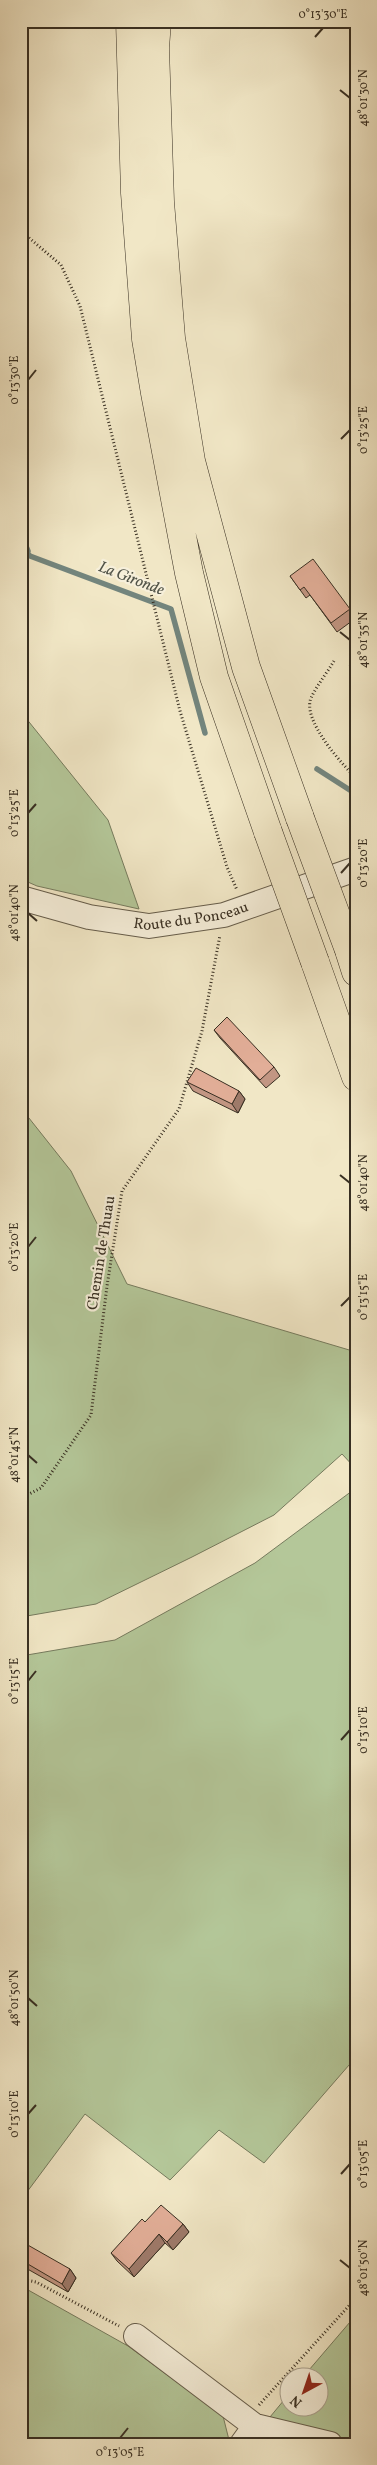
<svg xmlns="http://www.w3.org/2000/svg" width="377" height="2465" font-family="Vollkorn,serif">
<style>
.green{fill:#b4c799;stroke:#767b5e}
.lines{fill:none;stroke-linecap:round;stroke-linejoin:round}
.stream{stroke:#73857d;stroke-width:5.5}
.minor-casing{stroke:#665d4b;stroke-width:26}
.highway-casing{stroke:#382f22;stroke-width:29}
.path{stroke:#382f22;stroke-width:3;stroke-dasharray:1 2.5;stroke-linecap:butt}
.minor{stroke:#f6efda;stroke-width:24}
.highway{stroke:#f1e7c6;stroke-width:28}
.highway-bridge-casing{stroke:#382f22;stroke-width:29;stroke-linecap:butt}
.highway-bridge{stroke:#f1e7c6;stroke-width:28}
.wall{fill:#c29683;stroke:#382f22}
.shaded-wall{fill:#9e7a6a;stroke:#382f22}
.building{fill:#e2ae98;stroke:#382f22}
.ticks{fill:none;stroke:#382f22;stroke-width:2}
.labels{text-anchor:middle;dominant-baseline:central;stroke-width:4.5;stroke-linejoin:round;paint-order:stroke}
.street-label{font-size:15px;fill:#382f22;stroke:#f6efda}
.water-label{font-size:16px;font-style:italic;fill:#515348;stroke:#f6efda}
.neatline{fill:none;stroke:#382f22;stroke-width:2}
.ticks-label{font-size:12px;text-anchor:middle;fill:#382f22}
</style>
<rect width="100%" height="100%" fill="#f1e7c6"/>
<filter id="stains"><feTurbulence type="fractalNoise" baseFrequency=".004" numOctaves="4"/><feColorMatrix values="0 0 0 0 .2 0 0 0 0 .09 0 0 0 0 .02 0 0 0 .5 -.17"/></filter>
<radialGradient id="worn" r=".72"><stop offset=".6" stop-color="#630" stop-opacity="0"/><stop offset="1" stop-color="#630" stop-opacity=".3"/></radialGradient>
<path class="green" d="M21 712 108 820 139 909 37 886 21 879Z
M21 1108 71 1171 127 1284 356 1352V1469L342 1454 274 1515 192 1557 96 1604 21 1617Z
M356 1488V2057L264 2163 219 2130 170 2180 85 2114 21 2200V1656L115 1640 255 1563Z
M21 2286 128 2346 223 2416 230 2444H21Z
M356 2315V2442L270 2417 289 2394 290 2408H320V2378L303 2377Z"/>
<g class="lines">
<path class="stream" d="M21 534 28 551
M21 546 30 556 171 609 205 733
M317 769 356 794"/>
<defs>
<g id="minor">
<path id="s1" d="M21 898 89 917 149 926 224 915 356 869"/>
<path d="M136 2336 255 2426 330 2444"/>
<path d="M242 2444 255 2426"/>
</g>
<path id="highway" d="M130 21 135 193 146 339 155 393 189 573 214 677 268 832
M157 21 155 48 160 202 171 338 191 461 246 667 300 818
M349 950 356 972
M315 962 356 1077"/>
</defs>
<use href="#minor" class="minor-casing"/>
<use href="#highway" class="highway-casing"/>
<path class="path" d="M21 231 61 265 80 306 180 711 227 867 237 890
M334 661C327 673 317 685 311 698 302 720 341 763 356 778
M21 1498 41 1488 91 1415 107 1286 122 1191 179 1109 202 1031 220 935
M21 2279 36 2282 119 2326
M259 2405 356 2298"/>
<use href="#minor" class="minor"/>
<use href="#highway" class="highway"/>
<defs>
<path id="highway-bridge" d="M300 818 349 950
M268 832 315 962"/>
</defs>
<use href="#highway-bridge" class="highway-bridge-casing"/>
<use href="#highway-bridge" class="highway-bridge"/>
</g>
<path class="wall" d="M290 576 350 609 356 618 337 632 310 595 306 598Z
M214 1030 274 1067 280 1076 266 1088 220 1038Z
M187 1082 239 1091 245 1099 238 1113 193 1091Z
M145 2222 183 2224 189 2232 173 2250 165 2243 134 2277 117 2261 111 2253Z
M21 2252 70 2269 76 2278 68 2292 24 2267 21 2263Z"/>
<path class="shaded-wall" d="M239 1091 245 1099 238 1113 232 1104Z
M183 2224 189 2232 173 2250 167 2242Z
M159 2234 165 2243 134 2277 129 2269Z
M70 2269 76 2278 68 2292 62 2284Z"/>
<path class="building" d="M313 559 350 609 331 623 304 587 300 590 290 576Z
M356 658V673L349 665Z
M227 1017 274 1067 260 1080 214 1030Z
M196 1068 239 1091 232 1104 187 1082Z
M161 2205 183 2224 167 2242 159 2234 129 2269 111 2253 142 2219 145 2222Z
M26 2244 70 2269 62 2284 21 2260V2252Z"/>
<path class="ticks" d="M315 37 323 28M340 90 350 98M28 380 36 370M341 439 350 430M340 632 350 640M28 813 36 804M341 873 350 863M28 913 37 921M340 1175 350 1183M28 1247 36 1237M341 1306 350 1297M28 1455 37 1463M28 1681 36 1671M341 1740 350 1730M28 1998 37 2006M28 2114 36 2105M341 2174 350 2164M340 2260 350 2268M120 2438 128 2428"/>
<g class="labels">
<g class="street-label">
<text stroke="none"><textPath href="#s1" startOffset="174">Route du Ponceau</textPath></text>
<text transform="translate(102 1253) rotate(-81)">Chemin de Thuau</text>
</g>
<g class="water-label">
<text transform="translate(131 579) rotate(21)">La Gironde</text>
</g>
</g>
<rect width="377" height="2465" fill="none" stroke="#f1e7c6" stroke-width="55"/>
<g transform="translate(304 2392) rotate(220)"><circle r="24" fill="#f6efda" stroke="#aaa290"/>
<path d="M0-4L9 19L0 12L-9 19Z" fill="#8f2418"/>
<text y="-8" font-size="14" font-weight="bold" text-anchor="middle" fill="#382f22">N</text>
</g>
<rect x="28" y="28" width="322" height="2410" class="neatline"/>
<g class="ticks-label">
<text x="323" y="18">0°13'30"E</text>
<text transform="translate(363 98) rotate(-90)" y="4">48°01'30"N</text>
<text transform="translate(14 380) rotate(-90)" y="4">0°13'30"E</text>
<text transform="translate(363 430) rotate(-90)" y="4">0°13'25"E</text>
<text transform="translate(363 640) rotate(-90)" y="4">48°01'35"N</text>
<text transform="translate(14 813) rotate(-90)" y="4">0°13'25"E</text>
<text transform="translate(363 863) rotate(-90)" y="4">0°13'20"E</text>
<text transform="translate(14 913) rotate(-90)" y="4">48°01'40"N</text>
<text transform="translate(363 1183) rotate(-90)" y="4">48°01'40"N</text>
<text transform="translate(14 1247) rotate(-90)" y="4">0°13'20"E</text>
<text transform="translate(363 1297) rotate(-90)" y="4">0°13'15"E</text>
<text transform="translate(14 1455) rotate(-90)" y="4">48°01'45"N</text>
<text transform="translate(14 1681) rotate(-90)" y="4">0°13'15"E</text>
<text transform="translate(363 1730) rotate(-90)" y="4">0°13'10"E</text>
<text transform="translate(14 1998) rotate(-90)" y="4">48°01'50"N</text>
<text transform="translate(14 2114) rotate(-90)" y="4">0°13'10"E</text>
<text transform="translate(363 2164) rotate(-90)" y="4">0°13'05"E</text>
<text transform="translate(363 2268) rotate(-90)" y="4">48°01'50"N</text>
<text x="120" y="2456">0°13'05"E</text>
</g>
<rect width="100%" height="100%" filter="url(#stains)"/>
<rect width="100%" height="100%" fill="url(#worn)"/>
</svg>
